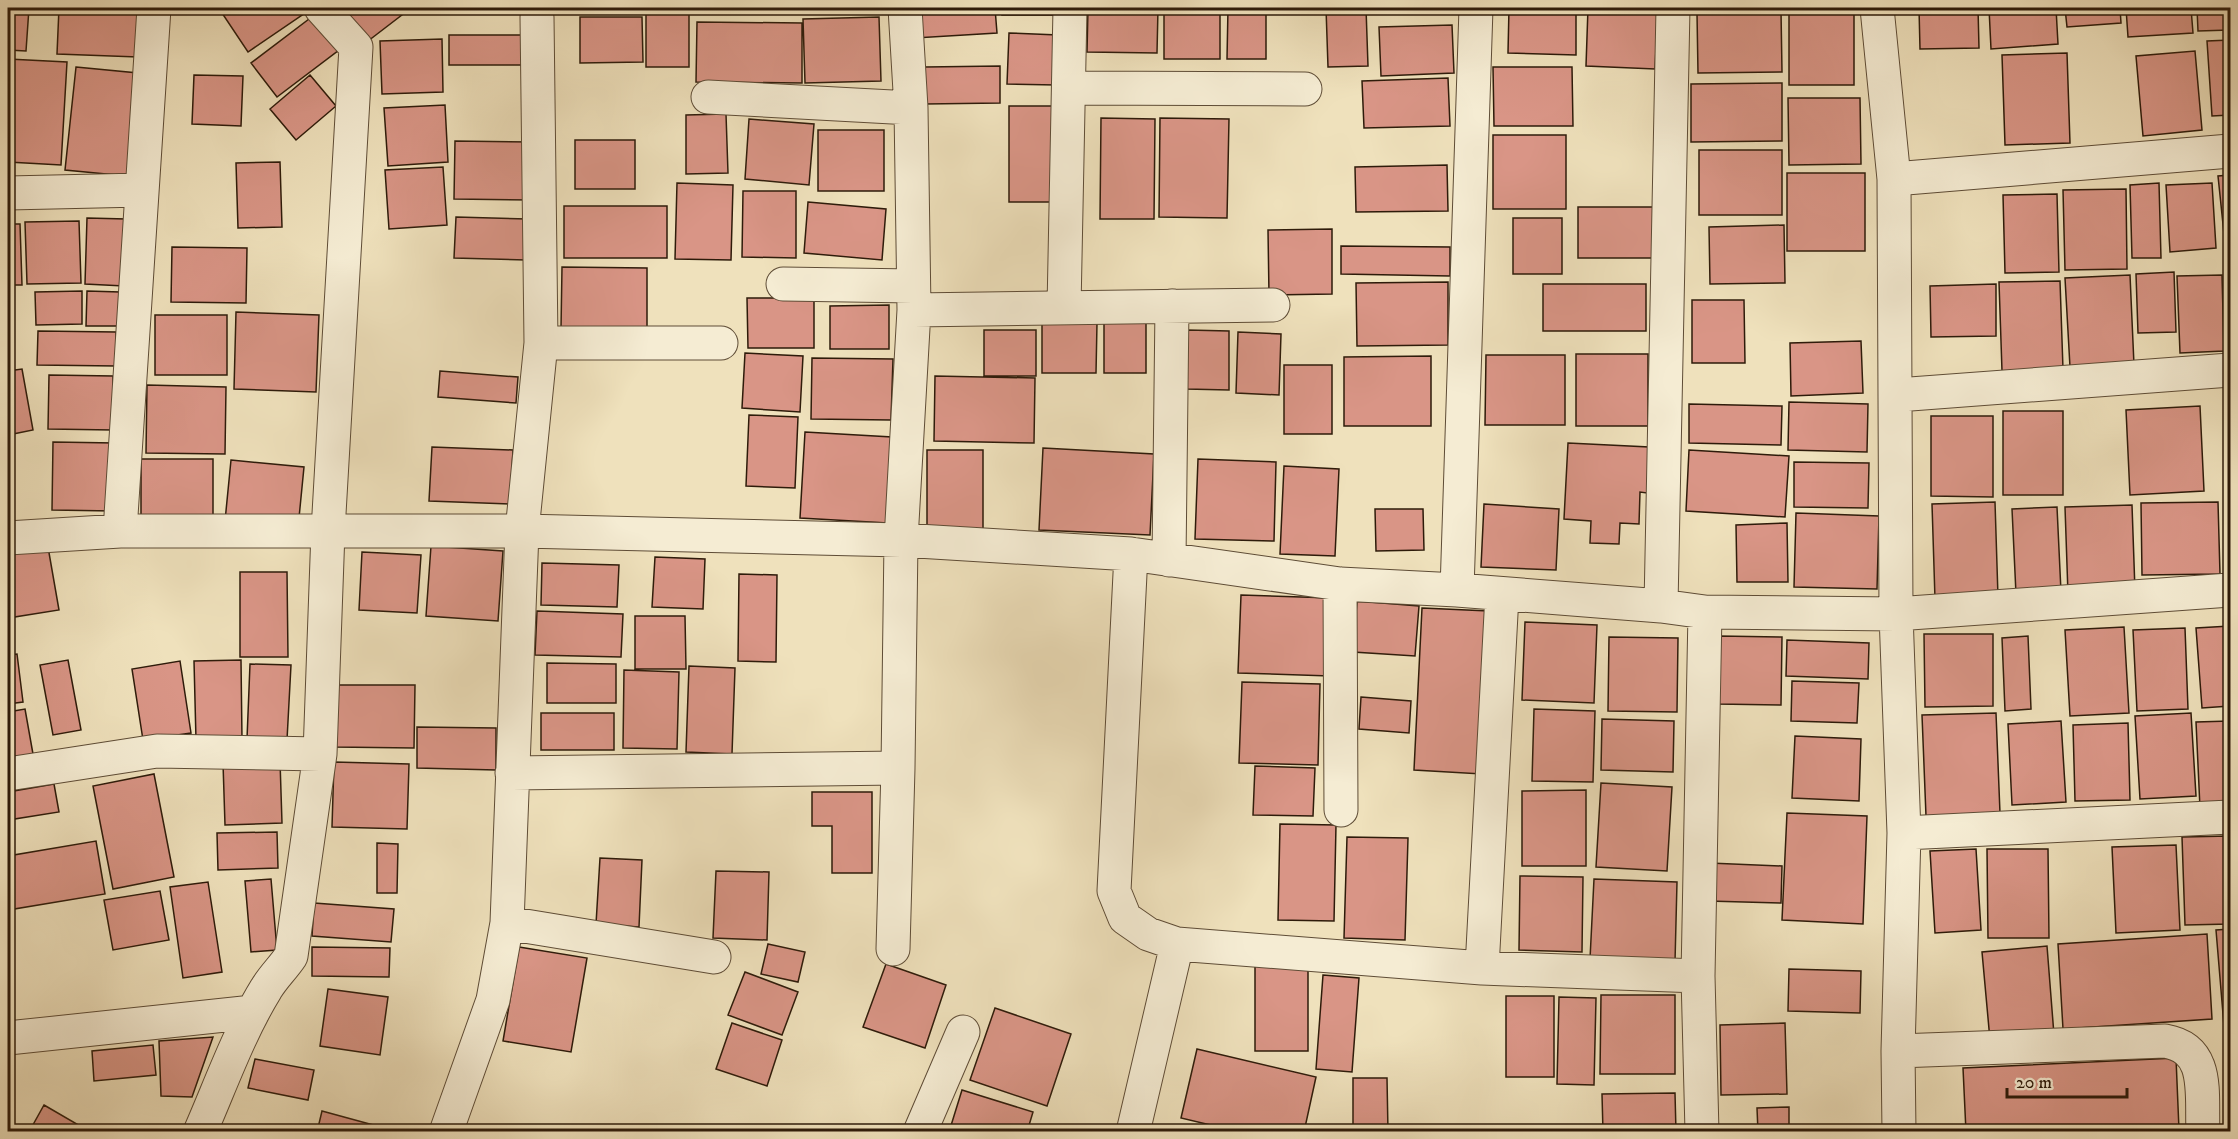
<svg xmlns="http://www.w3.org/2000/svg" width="2238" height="1139" font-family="'IM FELL DW Pica',serif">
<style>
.building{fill:#d99586;stroke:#2e1b0a;stroke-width:1.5}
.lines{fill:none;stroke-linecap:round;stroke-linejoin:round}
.minor-casing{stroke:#5e4c36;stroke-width:35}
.minor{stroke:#f5ecd3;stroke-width:33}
</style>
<rect width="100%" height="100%" fill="#efe1bc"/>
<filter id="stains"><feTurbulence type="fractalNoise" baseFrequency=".00333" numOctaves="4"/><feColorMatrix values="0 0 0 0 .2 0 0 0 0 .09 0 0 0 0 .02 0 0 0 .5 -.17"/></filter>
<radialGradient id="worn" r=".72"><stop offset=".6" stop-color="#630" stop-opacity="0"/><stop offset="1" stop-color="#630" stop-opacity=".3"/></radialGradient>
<path class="building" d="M8 8H29L26 51 8 50Z
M59 8H141L138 57 57 54Z
M224 8H301L305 13 248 52 220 10Z
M343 8H411L368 41Z
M913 8H995L997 33 915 38Z
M1002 8H1055V15H1002Z
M1088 8H1158L1157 53 1087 52Z
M1164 8H1220V59H1164Z
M1228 8H1266V59H1227Z
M1326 8H1366L1368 66 1328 67Z
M1509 8H1576V55L1508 53Z
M1588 8H1658L1655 69 1586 66Z
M1789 8H1854V85H1789Z
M1919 8H1978L1979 48 1920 49Z
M1989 8H2056L2058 44 1991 49Z
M2065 8H2120L2121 23 2067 27Z
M2126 8H2191L2193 33 2128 37Z
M2197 8H2230V30L2198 31Z
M1781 11 1782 72 1698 73 1697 13Z
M646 13H689V67H646Z
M313 16 339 50 277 97 251 63Z
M580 17H642L643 62 580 63Z
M879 17 881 81 805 83 803 19Z
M697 22 802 23V83L696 82Z
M1452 25 1454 73 1381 76 1379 27Z
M1009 33 1058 35 1056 85 1007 84Z
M449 35H537V65H449Z
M442 39 443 92 382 94 380 41Z
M2230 40V115L2212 116 2207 41Z
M2195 51 2202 130 2143 136 2136 56Z
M2067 53 2070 143 2005 145 2002 55Z
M8 59 67 62 61 165 8 162Z
M1000 66V103L925 104V67Z
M76 67 138 73 127 176 65 170Z
M1493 67H1572L1573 126H1494Z
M194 75 243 76 241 126 192 124Z
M310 75 336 106 296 140 270 109Z
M1448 78 1450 126 1364 128 1362 81Z
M1782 83V141L1691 142V84Z
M1788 98H1860L1861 164 1789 165Z
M445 105 448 162 388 166 384 108Z
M1009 106H1056V202H1009Z
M726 114 728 173 686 174V115Z
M1101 118 1155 119 1154 219H1100Z
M1160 118 1229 119 1227 218 1159 217Z
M749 119 814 124 809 185 745 179Z
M818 130H884V191H818Z
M1493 135H1566V209H1493Z
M575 140H635V189H575Z
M455 141 533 142 532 200 454 199Z
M1699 150H1782V215H1699Z
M280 162 282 227 238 228 236 163Z
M1447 165 1448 211 1356 212 1355 167Z
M443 167 447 225 389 229 385 170Z
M1787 173H1865V251H1787Z
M2230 175V263H2227L2218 176Z
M677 183 733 185 731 260 675 259Z
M2159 183 2161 258H2132L2130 185Z
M2212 183 2216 248 2170 252 2166 185Z
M2126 189 2127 269 2065 270 2063 190Z
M743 191H796V258L742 257Z
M2057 194 2059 272 2005 273 2003 195Z
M808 202 886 209 882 260 804 253Z
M564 206H667V258H564Z
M1578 207H1655V258H1578Z
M456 217 527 219 526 260 454 258Z
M87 218 126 219 124 286 85 284Z
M1513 218H1562V274H1513Z
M79 221 81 283 27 284 25 222Z
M8 224H20L22 285H8Z
M1784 225 1785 283 1710 284 1709 227Z
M1332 229V294L1269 295 1268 230Z
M1341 246 1450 247V276L1341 274Z
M172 247 247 248 246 303 171 302Z
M562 267 647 268V329H561Z
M2174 272 2176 332 2138 333 2136 274Z
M2130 275 2134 365 2070 367 2065 278Z
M2222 275 2224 351 2180 353 2177 276Z
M2060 281 2063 369 2002 371 1999 282Z
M1448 282V345L1357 346 1356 283Z
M1543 284H1646V331H1543Z
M1996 284V336L1931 337 1930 286Z
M82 291V324L36 325 35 292Z
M87 291 120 292 119 326H86Z
M747 298H814V348H748Z
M1692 300H1744L1745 363H1692Z
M889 305V349H830V306Z
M1146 310V373H1104V311Z
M236 312 319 315 316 392 234 389Z
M155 315H227V375H155Z
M1042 323H1097L1096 373H1042Z
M984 330H1036V376H984Z
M1187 330 1229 331V390L1186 389Z
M38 331 116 332V366L37 365Z
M1238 332 1281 334 1279 395 1236 393Z
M1861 341 1863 393 1791 396 1790 343Z
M745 353 803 356 800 412 742 408Z
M1576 354H1648V426H1576Z
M1486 355H1565V425H1485Z
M1431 356V426H1344V357Z
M812 358 893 359 891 420 811 419Z
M1284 365H1332V434H1284Z
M22 369 33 430 8 435V371Z
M440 371 518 377 516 403 438 397Z
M49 375 113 376V430L48 429Z
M935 376 1035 378 1034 443 934 441Z
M147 385 226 387 225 454 146 453Z
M1789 402 1868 404 1867 452 1788 450Z
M1689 404 1782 406 1781 445 1689 443Z
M2200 406 2204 491 2130 495 2126 410Z
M2226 410H2230V486Z
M2003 411H2063V495H2003Z
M749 415 798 417 795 488 746 486Z
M1931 416H1993V497L1931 496Z
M805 432 892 437 888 523 800 518Z
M53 442 115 443 113 511 52 510Z
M1568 443 1649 447 1647 493 1640 492 1639 524 1620 523 1619 544 1590 543 1591 521 1564 519Z
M432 447 513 450 510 504 429 501Z
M1043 448 1154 454 1150 535 1039 530Z
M927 450H983V534L927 533Z
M1689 450 1789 456 1785 517 1686 511Z
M141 459H213V529H141Z
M1198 459 1276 462 1274 541 1195 539Z
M231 460 304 467 298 528 225 521Z
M1794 462 1869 463 1868 508 1794 507Z
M1284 466 1339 469 1335 556 1280 554Z
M1995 502 1998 597 1935 599 1932 504Z
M2218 502 2220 574 2142 575 2141 503Z
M1484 504 1559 509 1556 570 1481 567Z
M2132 505 2135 591 2068 594 2065 507Z
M2057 507 2061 592 2016 594 2012 509Z
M1375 509H1423L1424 550 1376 551Z
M1796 513 1879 516 1877 589 1794 587Z
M1787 523 1788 582H1737L1736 525Z
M431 546 503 551 498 621 426 616Z
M48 547 59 610 8 618V554Z
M362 552 421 555 417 613 359 610Z
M655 557 705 559 703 609 652 607Z
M542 563 619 565 617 607 541 605Z
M240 572H287L288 657H240Z
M739 574 777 575 776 662 738 661Z
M1241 595 1332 598 1330 676 1238 673Z
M1357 601 1419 606 1415 656 1353 652Z
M1422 608 1489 611 1482 774 1414 770Z
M537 611 623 614 621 657 535 655Z
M635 616H685L686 669H635Z
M1525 622 1597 625 1594 703 1522 700Z
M2230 626V706L2202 708 2196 628Z
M2124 627 2129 713 2070 716 2065 630Z
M2185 628 2188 709 2137 711 2133 630Z
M1924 634H1993V706L1925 707Z
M1719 636 1782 637 1781 705 1717 704Z
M2028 636 2031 709 2005 711 2002 638Z
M1609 637 1678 638 1677 712 1608 711Z
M1787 640 1869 643 1868 679 1786 676Z
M17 654 23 702 8 704V655Z
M68 660 81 730 53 735 40 665Z
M241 660 242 739 196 740 194 661Z
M180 661 191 733 143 740 132 669Z
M547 663 616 664V703H547Z
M250 664 291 665 287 740 247 739Z
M689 666 735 668 732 754 686 752Z
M624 670 679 672 677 749 623 748Z
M1792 681 1859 683 1857 723 1791 721Z
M1242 682 1320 684 1318 765 1239 763Z
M335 685H415L414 748 334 747Z
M1361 697 1411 701 1409 733 1359 729Z
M25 709 33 754 8 759V712Z
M1534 709 1595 711 1593 782 1532 781Z
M541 713H614V750H541Z
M1996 713 2000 813 1926 816 1922 715Z
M2191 713 2196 796 2140 799 2135 716Z
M1602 719 1674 721 1673 772 1601 770Z
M2061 721 2066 802 2012 805 2008 724Z
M2230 721V806L2200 808 2196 722Z
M2128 723 2130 800 2075 801 2073 725Z
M417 727 496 728V770L417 768Z
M1795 736 1861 739 1859 801 1792 798Z
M280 761 282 823 225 825 223 763Z
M334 762 409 764 407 829 332 827Z
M1255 766 1315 768 1313 816 1253 815Z
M154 774 174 877 113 889 93 786Z
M1601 783 1672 787 1667 871 1596 867Z
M54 784 59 812 8 820V792Z
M1586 790V866H1522V791Z
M812 792H872V873H832V826H812Z
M1787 813 1867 816 1863 924 1782 920Z
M1280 824 1336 825 1334 921 1278 920Z
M277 832 278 868 218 870 217 833Z
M2230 836V924L2185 925 2182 837Z
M1347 837 1408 838 1405 940 1344 938Z
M96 841 105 894 8 910V856Z
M377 843 398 844 397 893H377Z
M2176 845 2180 930 2116 933 2112 847Z
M1976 849 1981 930 1935 933 1930 851Z
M1987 849H2048L2049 938H1988Z
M600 858 642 860 639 927 596 924Z
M1709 863 1782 866 1781 903 1708 901Z
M716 871 769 872 767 940 713 938Z
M1520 876 1583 877 1582 952 1519 950Z
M271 879 277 950 251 952 245 881Z
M1594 879 1677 882 1675 962 1590 959Z
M208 882 222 972 183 978 170 887Z
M160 891 169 940 113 950 104 900Z
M314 903 394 909 391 942 312 936Z
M2230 929V1098L2216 930Z
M2207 934 2212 1019 2063 1029 2058 944Z
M768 944 805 952 798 982 761 974Z
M2047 946 2054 1035 1990 1040 1982 952Z
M312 947 390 948 389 977 312 976Z
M519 947 587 958 571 1052 503 1041Z
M1255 960H1308V1051H1255Z
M886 964 946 985 925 1048 863 1027Z
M1789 969 1861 971 1860 1013 1788 1011Z
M745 972 798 992 782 1035 728 1015Z
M1323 975 1359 978 1352 1072 1316 1069Z
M328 989 388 997 380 1055 320 1046Z
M1601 995H1675V1074H1600Z
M1506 996H1554V1077H1506Z
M1559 997 1596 998 1594 1085 1557 1084Z
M995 1008 1071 1034 1047 1106 970 1080Z
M732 1023 782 1040 767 1086 716 1069Z
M1785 1023 1787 1094 1721 1095 1720 1025Z
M213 1037 192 1097 161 1096 159 1041Z
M153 1045 156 1075 94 1081 92 1051Z
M1197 1049 1316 1077 1304 1132H1240L1181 1118Z
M2176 1058 2179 1130 1966 1132 1963 1068Z
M255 1059 314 1070 308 1100 248 1088Z
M1353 1078H1387L1388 1132H1353Z
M962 1090 1033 1112 1027 1132H949Z
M1675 1093 1676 1132H1603L1602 1094Z
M44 1105 82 1127 80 1132H29Z
M1789 1107V1132H1758L1757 1108Z
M322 1111 399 1132H317Z
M221 1128 244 1132H220Z"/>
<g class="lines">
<defs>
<path id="minor" d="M1877 8 1894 179 1896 614 1904 833 1898 1051 1899 1132
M1069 88 1305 89
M708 97 911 108
M1894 179 2230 151
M8 193 142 190
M783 284 913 286
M1064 308 1070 8
M914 310 1273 305
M541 343H721
M1897 395 2230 370
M120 531 154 8
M8 538 120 531H522L901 540 1131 554 1340 584 1457 590 1661 606 1705 612 1896 614 2230 590
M1131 554 1114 891 1125 918 1148 934 1177 944 1482 968 1698 976
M1169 560 1172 306
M1340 584 1341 810
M1457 590 1476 8
M1661 606 1673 8
M512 773 898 768 901 540 914 310 911 108 905 8
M8 774 157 751 320 754
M1904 833 2230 817
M507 923 714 957
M893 949 898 768
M1482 968 1502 595
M8 1038 253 1012
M1898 1051 2165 1041C2211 1049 2201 1094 2203 1132
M200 1132C221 1084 239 1033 266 989 273 977 283 968 291 956L320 754 328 531 356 47 321 8
M446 1132 493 1000 507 923 522 531 541 343 537 17
M920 1132 963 1032
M1133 1132 1177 944
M1702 1132 1698 976 1705 612"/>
</defs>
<use href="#minor" class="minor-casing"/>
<use href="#minor" class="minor"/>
</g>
<rect width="2238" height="1139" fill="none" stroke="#efe1bc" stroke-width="30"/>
<rect x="9" y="9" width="2220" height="1121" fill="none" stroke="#2e1b0a" stroke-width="3"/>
<rect x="15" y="15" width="2208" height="1109" fill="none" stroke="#2e1b0a" stroke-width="1.5"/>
<path d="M2007 1088v9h120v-9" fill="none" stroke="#2e1b0a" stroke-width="3"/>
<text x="2016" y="1088" font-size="18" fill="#2e1b0a" stroke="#f5ecd3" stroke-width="4.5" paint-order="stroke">20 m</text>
<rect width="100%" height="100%" filter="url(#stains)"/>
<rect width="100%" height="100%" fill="url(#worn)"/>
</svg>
